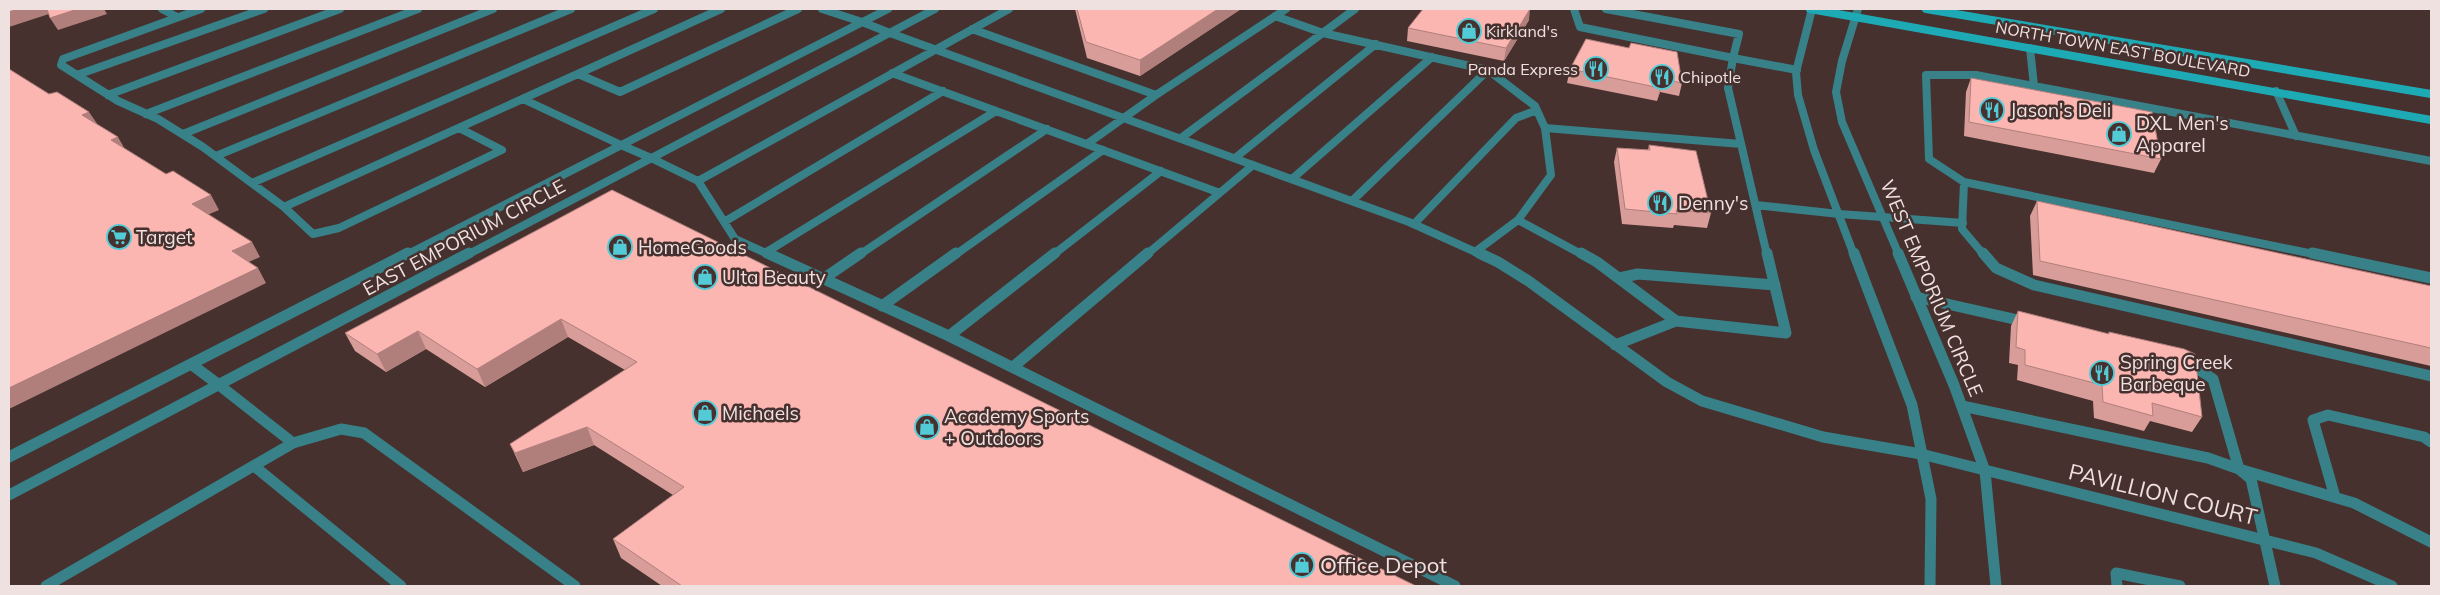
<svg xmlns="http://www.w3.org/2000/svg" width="2440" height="595" font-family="Mulish,sans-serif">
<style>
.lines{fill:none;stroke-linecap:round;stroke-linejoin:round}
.service-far1{stroke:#388188;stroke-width:8}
.service{stroke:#388188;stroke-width:11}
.minor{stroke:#388188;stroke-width:11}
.tertiary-far1{stroke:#388188;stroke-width:8}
.tertiary{stroke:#388188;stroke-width:11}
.secondary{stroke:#1eaab5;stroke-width:8}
.wall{fill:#d89d98}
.shaded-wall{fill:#b07f7c}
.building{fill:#fbb6b1;stroke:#b07f7c}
.labels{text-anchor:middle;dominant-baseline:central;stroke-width:5;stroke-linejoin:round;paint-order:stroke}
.far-poi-label{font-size:16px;fill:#efe1e0;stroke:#46312f;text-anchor:start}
.far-street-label{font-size:16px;fill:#efe1e0;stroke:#46312f}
.poi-label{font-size:19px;fill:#efe1e0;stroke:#46312f;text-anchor:start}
.street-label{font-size:19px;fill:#efe1e0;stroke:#46312f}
.near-street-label{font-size:22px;fill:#efe1e0;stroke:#46312f}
.near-poi-label{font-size:22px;fill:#efe1e0;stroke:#46312f;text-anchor:start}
</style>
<rect width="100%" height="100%" fill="#46312f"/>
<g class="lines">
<path class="service-far1" d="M162 9 177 17
M201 9 63 59 61 65 118 101 158 119 203 147 284 207 721 9
M822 9 862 22
M1574 9 1580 27 1733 58 1739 34 1606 9
M1275 16 1323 33 1488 70 1535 106 1545 128
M972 29 1156 95
M890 33 1409 222 1482 255
M2030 48 2034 86
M892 73 1220 193
M578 74 620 92 798 9
M77 75 264 9
M2276 91 2296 136
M108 95 340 9
M523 99 621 145
M146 114 418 9
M183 134 493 9
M1181 138 1355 9
M1087 144 1156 95 1286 9
M216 156 571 9
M651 158 698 181
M1235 158 1376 44
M1292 179 1432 57
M1964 182 1962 229 1984 255
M252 183 654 9
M1352 201 1488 70
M1756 205 1839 214
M284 207 313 234 339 228 502 150 459 128
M1882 217 1963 223
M1518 220 1551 175 1545 128 1741 144
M724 222 943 91
M1414 224 1516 118 1537 110
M1475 252 1518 220 1583 255
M765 253 996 111
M770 255 735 239 698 181 1009 9
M859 255 1047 129
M955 255 1103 150
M1053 255 1161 171
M1146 255 1253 165
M1767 255 1728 88 1733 58 1797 70
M2318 255 1964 182 1929 159 1926 75H1976L2431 161"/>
<path class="service" d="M767 253 949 336 1455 586
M1479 253 1498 262 1527 280 1667 382 1702 401 1823 437 1921 454
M1581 253 1597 262 1676 321
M1983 253 1996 268 2034 285 2431 376
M2312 253 2431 278
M1619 278 1638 274 1775 285
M823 279 861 253
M1916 297 2027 322
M882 306 956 253
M949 336 1055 253
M1615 345 1676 321 1786 333 1767 253
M2184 360 2213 379 2239 469 2354 503 2431 542
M1013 367 1148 253
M219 385 293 443
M1962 406 2208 458 2239 469 2251 479 2275 586
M254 466 401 586
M2335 497 2313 420 2328 415 2424 437 2431 442
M46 586 293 443 341 429 364 433 575 586
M2117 586 2116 573 2180 586"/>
<path class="minor" d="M1921 454 2316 553 2392 586"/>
<path class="tertiary-far1" d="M1812 9 1796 72 1798 95 1814 150 1854 255
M1858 9 1842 61 1836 92 1842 122 1899 255
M862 22 890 33
M621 145 651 158
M1839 214 1882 217
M406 255 888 9
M467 255 935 9"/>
<path class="tertiary" d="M1854 253 1912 405 1931 499 1930 586
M1898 253 1954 385 1985 471 1996 586
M191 364 219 385
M9 457 408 253
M9 495 469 253"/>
<path class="secondary" d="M1810 9 2431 120
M1926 9 2431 94"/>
</g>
<path class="wall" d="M1075 9H1241L1140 76 1087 58Z
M1529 20 1504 61 1407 41 1408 28Z
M1586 39 1682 83 1679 96 1660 92 1657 101 1567 83 1570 69Z
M1971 78 2161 159 2154 173 1964 136 1966 92Z
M1649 145 1711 213 1707 228 1674 225 1673 228 1622 224 1614 162 1617 148 1648 150Z
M612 190 1416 586H662L621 558 613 539 673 495 594 445 523 472 510 444 625 370 568 337 485 387 426 349 386 372 355 351 345 333Z
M2037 201 2431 286V366L2033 275 2030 216Z
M2018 311 2108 334 2109 332 2202 417 2192 432 2150 421 2144 431 2094 418 2093 401 2017 380 2018 365 2009 363 2011 326Z"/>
<path class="shaded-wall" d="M18 9H50L52 13 9 27V12Z
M78 9H104L107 14 58 30 50 18Z
M1218 9H1241L1140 76V60Z
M1530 9 1529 20 1504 61 1506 48Z
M1663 79 1660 92 1657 101 1660 88Z
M89 112 98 125 82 115Z
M118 137 126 151 111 140Z
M211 195 219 210 200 218 192 204Z
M252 242 260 257 240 266 232 251Z
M258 268 266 283 9 409V388Z
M561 319 568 337 485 387 477 369Z
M418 331 426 349 386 372 377 354Z
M587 427 594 445 523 472 515 453Z"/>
<path class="building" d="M9 9H18L9 12Z
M47 9H78L50 18Z
M1077 9H1218L1140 60 1086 42Z
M1423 9H1530L1506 48 1408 28Z
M1586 39 1629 48 1631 43 1677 52 1682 83 1663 79 1660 88 1570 69Z
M9 69 49 94 57 92 89 112 82 115 118 137 111 140 166 174 173 171 211 195 192 204 252 242 232 251 258 268 9 388Z
M1971 78 2152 112 2161 159 1969 122Z
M1649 145 1696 151 1711 213 1676 210 1677 214 1625 209 1617 148 1650 150Z
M612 190 1416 586H682L613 539 684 487 587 427 515 453 510 444 637 362 561 319 477 369 418 331 377 354 345 333Z
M2037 201 2431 286V348L2040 261Z
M2018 311 2109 334V332L2184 349 2195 354 2202 417 2152 403 2153 416 2103 402 2102 385 2025 365V350L2016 347Z"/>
<defs>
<symbol id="shop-ring" viewBox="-11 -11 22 22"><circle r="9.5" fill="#46312f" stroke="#52cbd7" stroke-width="1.5"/><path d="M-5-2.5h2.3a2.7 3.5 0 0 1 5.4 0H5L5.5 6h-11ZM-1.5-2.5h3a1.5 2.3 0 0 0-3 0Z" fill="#52cbd7"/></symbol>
<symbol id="restaurant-ring" viewBox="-11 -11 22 22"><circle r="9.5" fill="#46312f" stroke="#52cbd7" stroke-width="1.5"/><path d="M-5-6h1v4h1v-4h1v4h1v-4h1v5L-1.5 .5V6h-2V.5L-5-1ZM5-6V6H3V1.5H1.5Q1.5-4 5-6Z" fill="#52cbd7"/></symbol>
<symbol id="supermarket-ring" viewBox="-11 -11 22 22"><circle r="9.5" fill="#46312f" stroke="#52cbd7" stroke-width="1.5"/><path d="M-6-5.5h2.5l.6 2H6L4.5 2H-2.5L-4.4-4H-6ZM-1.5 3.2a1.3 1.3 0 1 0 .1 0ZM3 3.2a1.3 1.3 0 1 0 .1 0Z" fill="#52cbd7"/></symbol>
</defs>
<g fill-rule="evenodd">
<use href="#shop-ring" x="1455" y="17" width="28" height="28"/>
<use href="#restaurant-ring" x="1582" y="55" width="28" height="28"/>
<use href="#restaurant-ring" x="1648" y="63" width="28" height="28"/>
<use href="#restaurant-ring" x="1978" y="96" width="28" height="28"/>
<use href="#shop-ring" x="2105" y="120" width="28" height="28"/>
<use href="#restaurant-ring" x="1646" y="189" width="28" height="28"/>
<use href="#supermarket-ring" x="105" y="223" width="28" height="28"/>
<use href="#shop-ring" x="606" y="233" width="28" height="28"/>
<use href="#shop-ring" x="691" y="263" width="28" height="28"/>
<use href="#restaurant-ring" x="2088" y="359" width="28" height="28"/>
<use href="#shop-ring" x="691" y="399" width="28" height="28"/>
<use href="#shop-ring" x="913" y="413" width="28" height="28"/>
<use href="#shop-ring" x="1288" y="551" width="28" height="28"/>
</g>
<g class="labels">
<g class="far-poi-label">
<text x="1486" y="31">Kirkland's</text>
<text x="1578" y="69" text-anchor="end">Panda Express</text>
<text x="1680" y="77">Chipotle</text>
</g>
<g class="far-street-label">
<text transform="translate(2123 49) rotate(10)">NORTH TOWN EAST BOULEVARD</text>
</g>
<g class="poi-label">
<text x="2010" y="110">Jason's Deli</text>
<text x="2136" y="123">DXL Men's<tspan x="2136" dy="22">Apparel</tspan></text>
<text x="1678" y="203">Denny's</text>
<text x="136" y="237">Target</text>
<text x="638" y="247">HomeGoods</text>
<text x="722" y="277">Ulta Beauty</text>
<text x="2120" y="362">Spring Creek<tspan x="2120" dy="22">Barbeque</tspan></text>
<text x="722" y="413">Michaels</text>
<text x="944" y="416">Academy Sports<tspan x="944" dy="22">+ Outdoors</tspan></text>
</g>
<g class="street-label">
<text transform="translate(464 237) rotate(-28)">EAST EMPORIUM CIRCLE</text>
<text transform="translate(1932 288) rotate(67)">WEST EMPORIUM CIRCLE</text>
</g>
<g class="near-street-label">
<text transform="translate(2163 494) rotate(14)">PAVILLION COURT</text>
</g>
<g class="near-poi-label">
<text x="1320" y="565">Office Depot</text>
</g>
</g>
<rect width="2440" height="595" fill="none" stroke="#efe1e0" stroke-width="20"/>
</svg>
